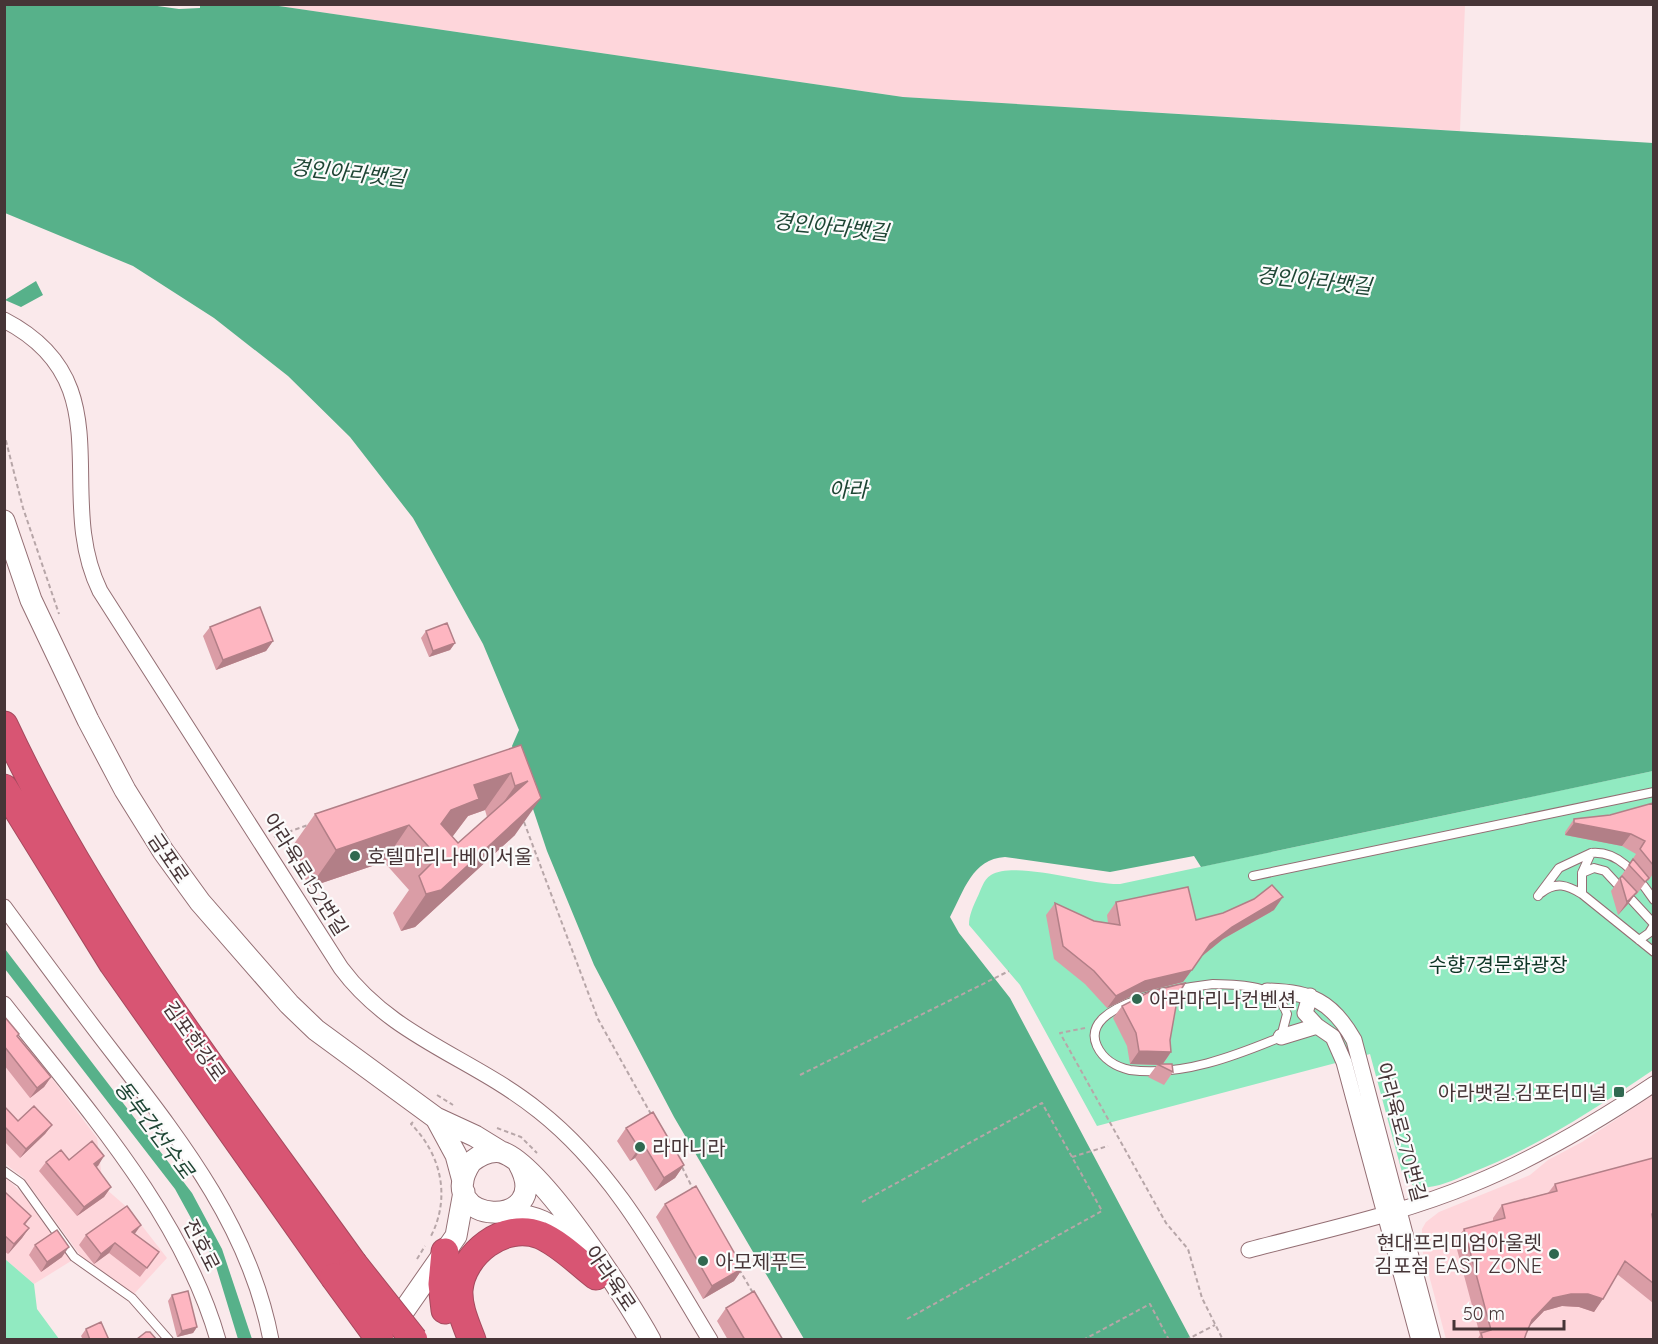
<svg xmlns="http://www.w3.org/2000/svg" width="1658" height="1344" font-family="Quicksand,'Noto Sans KR',sans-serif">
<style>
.built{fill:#fed6db}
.green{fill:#91eac1}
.water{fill:#57b18a}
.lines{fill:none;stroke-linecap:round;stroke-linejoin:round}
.lane-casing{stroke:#936e73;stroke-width:10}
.street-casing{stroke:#936e73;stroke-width:17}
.secondary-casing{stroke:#936e73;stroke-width:23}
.highway-casing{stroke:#a54a5e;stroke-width:29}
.path{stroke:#b7a6a8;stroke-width:2;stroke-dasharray:4.5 3;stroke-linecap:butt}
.lane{stroke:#fff;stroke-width:8}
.street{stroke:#fff;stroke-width:15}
.secondary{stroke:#fff;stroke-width:21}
.highway{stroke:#d85573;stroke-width:27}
.highway-bridge-casing{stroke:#a54a5e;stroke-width:29;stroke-linecap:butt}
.highway-bridge{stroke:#d85573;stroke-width:27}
.wall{fill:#da9da6;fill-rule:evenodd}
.shaded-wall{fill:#b27f87}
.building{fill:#feb6c1;stroke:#b27f87;stroke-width:1.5;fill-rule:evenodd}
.poi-dot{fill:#306850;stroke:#fbfbfb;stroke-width:2}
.labels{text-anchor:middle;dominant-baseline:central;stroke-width:4.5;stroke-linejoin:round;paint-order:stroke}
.poi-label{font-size:20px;fill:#463537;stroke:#fbfbfb;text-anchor:start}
.street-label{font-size:20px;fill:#463537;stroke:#fbfbfb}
.park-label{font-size:20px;fill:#0d3525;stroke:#fbfbfb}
.water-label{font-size:21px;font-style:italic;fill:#1e4534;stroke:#fbfbfb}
</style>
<rect width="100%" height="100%" fill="#fae9eb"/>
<path class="built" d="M272 5H1465L1460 131 903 97Z
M4 1015 97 1138 102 1178 106 1189 129 1209 167 1258 134 1294 90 1265 80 1255 24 1178 5 1164Z
M1653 1095V1339H1446L1422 1249V1229L1426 1222 1439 1212 1530 1175 1548 1160 1582 1142Z
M5 1177 21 1192 71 1261 34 1284 5 1259Z"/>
<path class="green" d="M1653 771V1070C1593 1110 1536 1148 1468 1174 1452 1181 1432 1190 1415 1187L1403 1176 1370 1054 1097 1126 1020 985 969 925C969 915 973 907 977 898 981 890 983 880 991 875 1016 860 1089 885 1120 884Z
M5 1259 34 1284 37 1309 59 1339H5Z"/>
<path class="water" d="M143 4 179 9 200 8V5H272L903 97 1653 143V771L1201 867 1194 856 1110 872 1005 857C972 859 964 891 950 917L959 933 1010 998 1191 1339H804L674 1117 594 965 547 851 512 746 519 730 483 644 413 518 350 437 288 376 214 318 133 266 5 213 4 5Z
M36 281 43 295 21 307 5 300Z
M5 949 192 1193 222 1249 252 1339H238L214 1260 175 1189 5 969Z"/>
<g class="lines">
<defs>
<path id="lane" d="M1582 873 1594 868 1605 871 1654 924
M1253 876 1654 792
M1541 893C1556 881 1567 885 1582 894
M1538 896 1559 868 1591 853
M1654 900C1638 878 1621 850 1591 853L1582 873V894L1654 952
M1639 940 1649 933 1654 925
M1213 984C1240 985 1277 983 1287 1014L1281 1037C1235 1056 1181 1077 1130 1070 1116 1067 1103 1059 1097 1046 1077 1002 1188 987 1213 984Z
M4 1171 21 1183 74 1257 132 1298 169 1340"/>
<path id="street" d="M4 320C126 383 52 493 100 591L341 968C393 1038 472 1057 539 1111 615 1171 660 1258 710 1340
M4 907C40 956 76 1005 114 1054 181 1141 250 1228 271 1340
M1267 991C1311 992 1332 1001 1354 1040L1433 1340
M1310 996 1305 1013 1317 1026
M4 1004C84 1106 182 1214 218 1340
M1281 1037 1317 1026 1333 1037 1344 1062 1419 1340
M1249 1250C1324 1230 1401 1214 1473 1184 1537 1158 1597 1122 1654 1084"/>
<path id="secondary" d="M4 521 31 600 88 720 125 790 163 851 200 902 289 1004 316 1030 436 1118 475 1136 501 1152
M436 1118 456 1155 463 1181
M519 1164C556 1231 429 1226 471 1162 480 1155 490 1150 501 1152 540 1162 629 1302 650 1340
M505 1213C534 1215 554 1223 574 1246
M389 1332 456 1236 464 1192"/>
<path id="highway" d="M4 725C94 918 230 1091 353 1263
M4 788 113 964 334 1277
M445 1252 442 1284 445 1310
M472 1340C466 1324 458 1307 459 1290 462 1254 504 1221 540 1235 561 1244 579 1263 596 1276"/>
</defs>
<use href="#lane" class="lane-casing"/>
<use href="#street" class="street-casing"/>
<use href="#secondary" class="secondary-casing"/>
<use href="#highway" class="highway-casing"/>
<path class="path" d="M4 433 23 508 59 614
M524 822 598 1019 652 1116
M274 837 308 825
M1085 1028 1060 1033 1166 1223 1188 1249 1202 1298 1223 1340
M800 1075 1009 971
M437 1095 453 1105
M413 1122 411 1124C441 1154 451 1197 431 1236
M497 1128 521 1137 537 1153
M1072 1157 1108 1146
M682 1167 693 1189
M862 1202 1042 1103 1102 1211 907 1319
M417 1259 425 1246
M739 1269 753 1293
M1083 1340 1150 1304 1169 1340
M1186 1340 1215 1325"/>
<use href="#lane" class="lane"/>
<use href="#street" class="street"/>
<use href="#secondary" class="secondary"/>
<use href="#highway" class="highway"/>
<defs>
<path id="highway-bridge" d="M353 1263 414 1340
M334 1277 380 1340"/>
</defs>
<use href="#highway-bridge" class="highway-bridge-casing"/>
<use href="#highway-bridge" class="highway-bridge"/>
</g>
<path class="wall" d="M210 627 273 641 266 651 216 670 203 636Z
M426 631 455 643 450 650 429 657 421 638Z
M521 745 515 835 415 927 401 931 393 913 409 890 384 862 310 887 289 851 315 814ZM485 810 487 817 458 843 452 837 468 816Z
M1653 803V874L1648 881 1647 880 1640 890 1636 895 1635 894 1628 904 1618 915 1611 891 1636 854 1622 846 1565 835V832L1574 819 1610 815Z
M1254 899 1274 910 1223 939 1201 957 1183 982 1136 994 1107 1008 1085 984 1054 959 1046 915 1055 903 1094 921 1108 923 1107 915 1116 902 1196 920 1223 913Z
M1178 995 1170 1040 1171 1052 1163 1064 1173 1072 1164 1085 1148 1077 1157 1065 1130 1064 1127 1046 1113 1018 1122 1006Z
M4 1016 18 1036 51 1077 44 1087 30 1098 4 1065Z
M4 1106 18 1121 52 1125 45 1134 20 1158 4 1141Z
M626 1128 684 1165 675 1178 655 1191 635 1158 630 1161 617 1141Z
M104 1156 96 1167 111 1187 104 1197 77 1216 39 1171 46 1162Z
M1653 1158V1303L1617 1274 1594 1312 1579 1307 1562 1306 1544 1311 1529 1326 1524 1340H1477L1480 1335 1455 1242 1464 1229 1493 1221V1218L1502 1205 1548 1193 1555 1184Z
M4 1195 31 1216 25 1225 29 1228 22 1238 8 1254 4 1251Z
M665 1204 743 1268 734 1281 703 1299 656 1217Z
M135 1234 159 1252 140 1277 109 1253 94 1264 79 1245 86 1235Z
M35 1245 62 1257 41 1272 29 1255Z
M172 1295 197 1327 193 1333 177 1337 168 1301Z
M726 1308 783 1340H728L717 1321Z
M86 1329 109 1340H83L81 1336Z"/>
<path class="shaded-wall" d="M273 641 266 651 216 670 223 660Z
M455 643 450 650 429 657 433 651Z
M511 773 485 810 468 816 453 836 428 846 441 824 451 810 474 785Z
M528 781 489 823 515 786Z
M541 798 515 835 415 927 401 931 426 894Z
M1574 823 1631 834 1622 846 1565 835Z
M409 825 384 862 310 887 336 850Z
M1637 892 1628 904 1618 915 1627 902Z
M1283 897 1274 910 1223 939 1201 957 1210 944 1232 927Z
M1192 970 1183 982 1136 994 1107 1008 1116 996 1145 981Z
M1139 1051 1171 1052 1162 1065 1130 1064Z
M51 1077 44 1087 30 1098 37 1088Z
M52 1125 45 1134 20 1158 26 1149Z
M644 1145 635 1158 630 1161 639 1148Z
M104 1156 98 1166 87 1174 94 1164Z
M684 1165 675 1178 655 1191 664 1178Z
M111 1187 104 1197 77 1216 84 1207Z
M141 1225 134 1235 132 1232Z
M29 1228 22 1238 8 1254 14 1244Z
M115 1243 109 1253 94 1264 101 1254Z
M69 1247 62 1257 41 1272 47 1262Z
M743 1268 734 1281 703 1299 712 1286Z
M1571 1294H1588L1603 1299 1594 1312 1579 1307 1562 1306 1544 1311 1523 1333 1532 1320 1553 1298Z
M197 1327 193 1333 177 1337 182 1331Z"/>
<path class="building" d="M260 607 273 641 223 660 210 627Z
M447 623 455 643 433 651 426 631Z
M521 745 541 798 441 890 426 894 419 876 438 857 409 825 336 850 315 814ZM511 773 515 786 528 781 458 843 441 824 451 810 479 799 474 785Z
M1653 803V865L1640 849 1645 841 1631 834 1574 823V819L1610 815Z
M1633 859 1649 878 1645 882 1629 865Z
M1622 876 1637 892 1627 902 1620 878Z
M1272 885 1283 897 1232 927 1210 944 1192 970 1145 981 1116 996 1094 971 1063 946 1055 903 1094 921 1120 925 1116 902 1188 887 1196 920 1223 913 1254 899Z
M1185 983 1178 995 1170 1040 1171 1052 1139 1051 1136 1033 1122 1006 1149 992Z
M4 1016 19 1034 17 1036 51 1077 37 1088 4 1046Z
M1157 1064H1172L1173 1072Z
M4 1106 18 1121 34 1106 52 1125 26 1149 4 1126Z
M653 1112 684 1165 664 1178 644 1145 639 1148 626 1128Z
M92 1141 104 1156 94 1164 111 1187 84 1207 46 1162 61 1150 69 1160Z
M1653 1158V1213L1652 1214 1653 1221V1283L1625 1261 1603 1299 1588 1294H1571L1553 1298 1532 1320 1526 1334 1524 1340H1483L1481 1333 1491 1330 1464 1229 1505 1218 1502 1205 1557 1191 1555 1184Z
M696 1186 743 1268 712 1286 665 1204Z
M6 1193 31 1216 24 1224 29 1228 14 1244 4 1235V1195Z
M127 1206 141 1225 132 1232 159 1252 147 1268 115 1243 101 1254 86 1235Z
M57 1230 69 1247 47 1262 35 1245Z
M188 1291 197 1327 182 1331 172 1295Z
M754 1291 783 1340H745L726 1308Z
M101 1322 109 1340H90L86 1329Z
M146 1332H150L157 1340H138L137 1339Z"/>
<g class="poi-dot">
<circle cx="355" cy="856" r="6"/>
<circle cx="1137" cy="999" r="6"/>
<rect x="1613" y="1086" width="12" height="12" rx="3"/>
<circle cx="640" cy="1147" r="6"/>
<circle cx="1554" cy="1254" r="6"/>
<circle cx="703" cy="1261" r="6"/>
</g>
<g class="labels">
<g class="poi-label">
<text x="367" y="856">호텔마리나베이서울</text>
<text x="1149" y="999">아라마리나컨벤션</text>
<text x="1607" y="1092" text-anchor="end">아라뱃길.김포터미널</text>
<text x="652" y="1147">라마니라</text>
<text x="1542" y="1242" text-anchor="end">현대프리미엄아울렛<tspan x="1542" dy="23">김포점 EAST ZONE</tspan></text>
<text x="715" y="1261">아모제푸드</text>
</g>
<g class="street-label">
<text transform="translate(169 858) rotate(56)">금포로</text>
<text transform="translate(306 874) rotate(58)">아라육로152번길</text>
<text transform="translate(195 1041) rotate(55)">김포한강로</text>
<text transform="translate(1402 1132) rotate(75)">아라육로270번길</text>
<text transform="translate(202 1245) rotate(63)">전호로</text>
<text transform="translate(611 1278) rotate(56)">아라육로</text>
</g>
<g class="park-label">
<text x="1498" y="964">수향7경문화광장</text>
</g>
<g class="water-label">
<text transform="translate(348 172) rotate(6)">경인아라뱃길</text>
<text transform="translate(831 226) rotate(6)">경인아라뱃길</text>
<text transform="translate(1314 280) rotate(6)">경인아라뱃길</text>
<text x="848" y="489">아라</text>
<text transform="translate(155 1129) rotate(53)">동부간선수로</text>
</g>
</g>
<rect width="1658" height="1344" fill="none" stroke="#463537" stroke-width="12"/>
<path d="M1454 1320v9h110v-9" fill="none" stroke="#463537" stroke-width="3"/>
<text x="1463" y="1320" font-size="18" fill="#463537" stroke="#fbfbfb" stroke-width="4.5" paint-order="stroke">50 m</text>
</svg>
